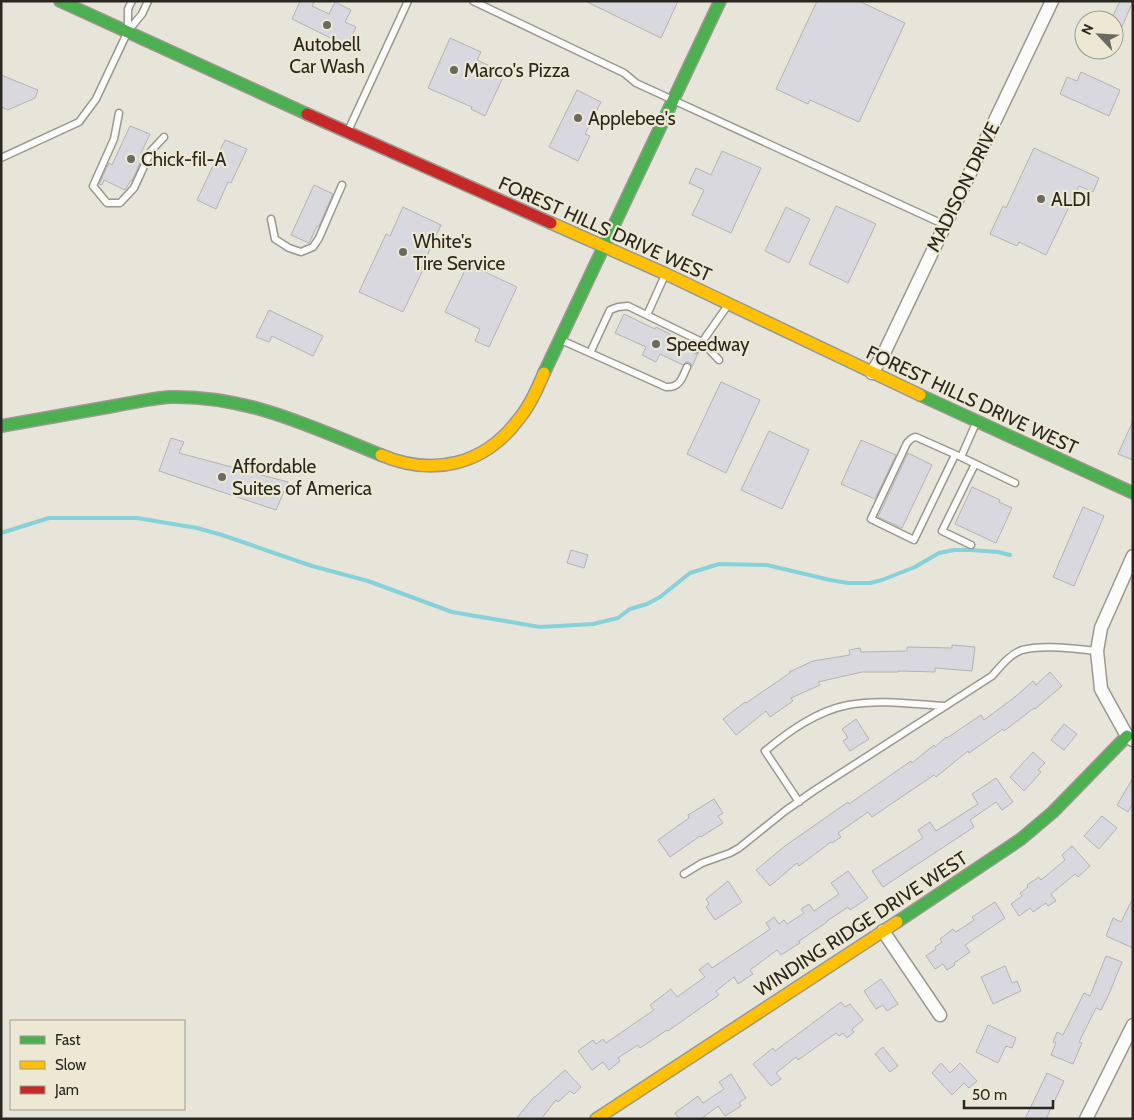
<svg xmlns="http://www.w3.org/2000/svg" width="1134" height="1120" font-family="Cabin,sans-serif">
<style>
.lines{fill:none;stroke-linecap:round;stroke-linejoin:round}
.stream{stroke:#86d2db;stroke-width:4}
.building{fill:#dad8df;stroke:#b4b3b2}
.lane-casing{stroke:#9a988f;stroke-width:9}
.street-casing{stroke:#9a988f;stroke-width:15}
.fast-casing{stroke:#9a988f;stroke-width:14}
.slow-casing{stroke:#9a988f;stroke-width:14}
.jam-casing{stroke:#9a988f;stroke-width:14}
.lane{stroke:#fbfbf9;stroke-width:6}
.street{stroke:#fbfbf9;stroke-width:12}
.fast{stroke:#4caf50;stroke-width:11}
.slow{stroke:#ffc107;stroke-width:11}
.jam{stroke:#c62828;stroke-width:11}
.poi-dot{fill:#6c6960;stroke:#ede8d3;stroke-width:2}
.labels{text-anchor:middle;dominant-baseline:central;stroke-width:4.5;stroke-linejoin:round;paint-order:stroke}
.poi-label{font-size:19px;fill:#29271f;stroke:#ede8d3;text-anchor:start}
.street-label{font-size:19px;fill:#29271f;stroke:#ede8d3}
</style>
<rect width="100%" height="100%" fill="#e7e4d9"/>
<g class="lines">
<path class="stream" d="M1 533 49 518H137L197 528 222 535 312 566 368 581 452 612 540 627 593 624 618 618 630 609 647 604 660 597 690 573 719 564 767 565 830 580 848 583H870L882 580 915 567 939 553 954 550H971L998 552 1010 555"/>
</g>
<path class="building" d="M300 1H315L312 6 329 14 335 2 351 10 345 22 356 27 347 46 292 19Z
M585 1H678L661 38Z
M817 1H859L905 23 859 122 810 100 808 104 776 89Z
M1120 1H1133L1121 29 1114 25V20H1111Z
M450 38 481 52 477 60 505 73 485 116 471 109 472 107 428 88Z
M1081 72 1120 90 1109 116 1060 94 1067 77 1077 81Z
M1 75 38 90 35 98 8 110 1 107Z
M577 90 601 102 585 134 590 136 578 161 549 147Z
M130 126 150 134 141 153 144 154 132 181 131 180 125 190 104 180 102 185 99 184 109 163 112 165Z
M225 140 247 149 231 183 228 182 216 209 197 200Z
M1034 148 1099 178 1093 192 1079 186 1046 255 1019 242 1017 246 990 234 1003 206 1006 208Z
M722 151 761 168 731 233 692 215 704 190 689 183 696 168 711 175Z
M314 185 333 194 319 226H317L309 243 291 235Z
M836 206 876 224 848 283 809 264Z
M403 207 441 225 421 269 423 270 403 312 359 292 386 234 390 236Z
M786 207 810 219 789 263 765 251Z
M468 264 517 287 489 347 475 341 480 329 445 312Z
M269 310 323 336 313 356 272 336 269 342 256 337Z
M624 314 655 329 656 327 670 334 669 336 692 347 691 350 692 352 696 354 698 353 692 367 691 364 689 362H686L683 365 660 354 656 362 642 355 646 347 615 333Z
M721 382 760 400 726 473 687 454Z
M1133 421V460L1118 454Z
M769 431 809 450 782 509 741 490Z
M171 438 184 442 179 453 288 482 276 510 159 471Z
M861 440 896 455 875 499 841 484Z
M908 453 932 465 902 528 878 517Z
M972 487 1000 500 999 502 1012 508 996 543 955 524Z
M1083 507 1104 516 1074 586 1053 577Z
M571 550 588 555 584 568 567 563Z
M952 645 975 647 972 671 935 668V672L898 671V672H862L818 682 820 685 791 698 793 701 770 717 766 711 736 735 723 719 745 702 746 703 790 673 789 672 813 661 850 655 849 650 860 648 861 652 907 651V647L952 648Z
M1050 672 1062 686 1035 709 1034 708 1004 731 1003 729 969 753 968 751 936 777 934 775 872 817 868 812 838 833 841 837 832 843 831 842 799 866 797 863 770 886 756 870 785 846 848 802 849 804 911 761 912 763 934 745 935 747 946 737 947 738 981 715 984 720 1015 697 1033 681 1036 685Z
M856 719 869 739 850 751 843 741 848 738 842 729Z
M1064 724 1077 734 1064 750 1051 740Z
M1033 752 1045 763 1038 770 1041 772 1024 791 1010 777Z
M996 778 1013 802 1002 810 996 802 970 820 974 827 883 887 872 871 923 838 918 830 930 822 936 831 978 804 972 794Z
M1133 778V803L1128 812 1117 805Z
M714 799 723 813 718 816 723 823 701 837 700 836 670 857 658 840 689 818 688 815Z
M1102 816 1117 828 1099 849 1084 836Z
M1072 846 1090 866 1078 877 1075 874 1051 894 1056 901 1048 906 1046 903 1033 912 1030 908 1019 916 1011 904 1022 896 1020 893 1028 887 1027 885 1039 877 1041 880 1065 860 1062 855Z
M848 871 868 898 850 910 848 907 827 921V922L799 941 800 943 781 955 777 950 750 970 753 974 738 984 734 977 716 991 719 995 668 1031 667 1030 640 1048 638 1045 618 1058 620 1061 609 1070 603 1062 592 1070 578 1051 593 1040 596 1044 603 1039 606 1043 654 1010 650 1005 671 989 677 997 705 977 699 970 708 963 712 968 760 936 770 929 766 923 774 917 779 924 784 920 787 924 804 913 801 909 809 904 814 911 839 894 831 883Z
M728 881 742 902 715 920 706 907 709 904 706 899Z
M1133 898V948L1106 936 1113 918 1121 922Z
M995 902 1005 918 965 945 970 952 954 963 955 965 947 970 943 964 935 969 926 956 936 949 935 947 942 942 940 939 953 929 956 932 974 920 972 917Z
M1106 956 1122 962 1109 994 1101 1010 1096 1008 1079 1042 1082 1043 1073 1064 1051 1055 1056 1043 1053 1042 1057 1032 1063 1035 1084 993 1090 996Z
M1005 966 1012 983 1017 981 1021 991 993 1004 981 977Z
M881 979 898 1004 887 1011 883 1005 876 1009 864 991Z
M841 1002 845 1007 850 1004 863 1020 852 1029 854 1032 847 1038 843 1033 839 1036 836 1033 798 1060 796 1057 776 1073 781 1079 771 1086 753 1064 773 1048 775 1051Z
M988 1025 1016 1038 1012 1048 1006 1046 998 1063 976 1052Z
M883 1047 898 1066 890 1072 875 1054Z
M941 1063 950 1073 960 1063 977 1081 969 1088 964 1083 952 1095 932 1073Z
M565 1070 581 1087 574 1094 570 1091 558 1102 556 1100 541 1119H516L534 1097H535Z
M1047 1073 1064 1081 1046 1119H1025Z
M731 1074 746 1098 739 1103 741 1106 725 1116 718 1106 701 1119H679L675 1113 698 1096 703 1103 724 1089 719 1082Z"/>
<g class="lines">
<defs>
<path id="lane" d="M473 1 624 73 636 83 945 225
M128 30V9L132 1
M119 113 114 139 93 186 98 192 107 203H120L134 188 151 151 164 137
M348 131 408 1
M1 158 79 122 96 99 128 31 142 14 148 1
M271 219 275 239 289 248 301 252 313 247 319 238 342 185
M647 315 665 275
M561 340 666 387C680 388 682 378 687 367
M590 353 610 310 618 307 628 306 702 342 696 349
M719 360 702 342 728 305
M955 455 914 540 871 519 907 443C910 440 912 437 916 437L961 457 976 423
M961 457 1015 483
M971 545 942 531 975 464
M799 802 765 751C789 731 817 711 848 705 879 699 913 704 944 706
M684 874 702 863 730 853 739 848 785 811 815 790 992 676C1000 667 1010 654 1022 650 1043 644 1075 649 1097 651"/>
<path id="street" d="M872 373 885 351 1052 1
M1133 556 1101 628 1097 651 1101 689 1127 736 1133 740
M883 931 940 1015
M1086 1119 1133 1025"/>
<path id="fast" d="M60 1 307 114
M544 373 720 1
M920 395 1133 493
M1 426C39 419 76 413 114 406 131 403 153 398 170 397 247 395 312 427 381 455
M897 922 1021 839 1053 812 1127 736"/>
<path id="slow" d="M551 223 666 274 920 395
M381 455C433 477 484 465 518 420 530 406 537 389 544 373
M596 1119 897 922"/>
<path id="jam" d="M307 114 551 223"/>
</defs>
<use href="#lane" class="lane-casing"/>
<use href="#street" class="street-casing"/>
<use href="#fast" class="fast-casing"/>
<use href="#slow" class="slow-casing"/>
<use href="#jam" class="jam-casing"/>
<use href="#lane" class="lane"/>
<use href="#street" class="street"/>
<use href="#fast" class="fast"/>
<use href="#slow" class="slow"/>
<use href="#jam" class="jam"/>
</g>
<g class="poi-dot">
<circle cx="327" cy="25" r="5"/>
<circle cx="454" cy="70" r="5"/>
<circle cx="578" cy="118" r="5"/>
<circle cx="131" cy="159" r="5"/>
<circle cx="1041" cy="199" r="5"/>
<circle cx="403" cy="252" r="5"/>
<circle cx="656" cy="344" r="5"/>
<circle cx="222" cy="477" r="5"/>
</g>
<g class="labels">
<g class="poi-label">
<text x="327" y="44" text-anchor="middle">Autobell<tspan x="327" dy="22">Car Wash</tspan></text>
<text x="464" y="70">Marco's Pizza</text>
<text x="588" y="118">Applebee's</text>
<text x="141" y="159">Chick-fil-A</text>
<text x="1051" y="199">ALDI</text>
<text x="413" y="241">White's<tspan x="413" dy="22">Tire Service</tspan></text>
<text x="666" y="344">Speedway</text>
<text x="232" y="466">Affordable<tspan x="232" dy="22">Suites of America</tspan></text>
</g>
<g class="street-label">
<text transform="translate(963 187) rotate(-64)">MADISON DRIVE</text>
<text transform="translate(605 229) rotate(24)">FOREST HILLS DRIVE WEST</text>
<text transform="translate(972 400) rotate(25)">FOREST HILLS DRIVE WEST</text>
<text transform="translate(861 924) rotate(-33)">WINDING RIDGE DRIVE WEST</text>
</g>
</g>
<rect width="1134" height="1120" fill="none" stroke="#29271f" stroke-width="5"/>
<rect x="10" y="1020" width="175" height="90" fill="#ede8d3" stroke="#9f9b8b"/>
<rect x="20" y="1036" width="25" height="8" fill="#4caf50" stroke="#9f9b8b"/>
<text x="55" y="1045" font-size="15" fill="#29271f">Fast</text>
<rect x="20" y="1061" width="25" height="8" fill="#ffc107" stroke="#9f9b8b"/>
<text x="55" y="1070" font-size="15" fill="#29271f">Slow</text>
<rect x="20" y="1086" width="25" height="8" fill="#c62828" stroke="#9f9b8b"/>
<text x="55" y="1095" font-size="15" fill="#29271f">Jam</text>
<g transform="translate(1099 35) rotate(295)"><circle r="24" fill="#ede8d3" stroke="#9f9b8b"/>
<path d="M0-4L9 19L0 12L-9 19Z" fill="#6c6960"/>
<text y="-8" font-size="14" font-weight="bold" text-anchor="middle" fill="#29271f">N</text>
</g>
<path d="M964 1100v8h89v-8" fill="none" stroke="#29271f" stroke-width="2.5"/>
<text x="972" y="1100" font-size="15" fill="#29271f" stroke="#ede8d3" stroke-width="4" paint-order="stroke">50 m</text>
</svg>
